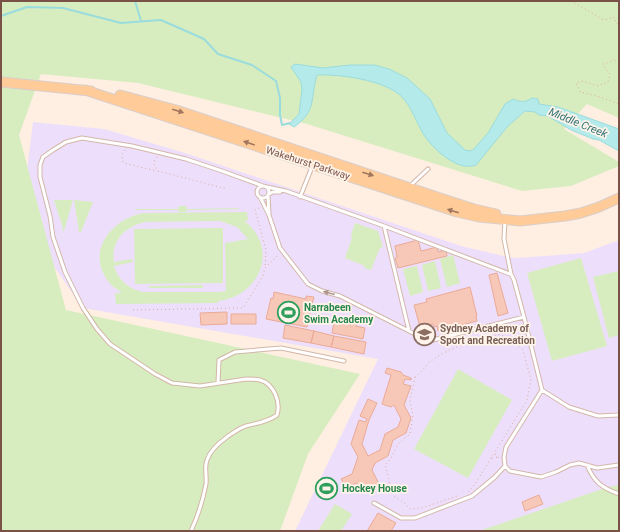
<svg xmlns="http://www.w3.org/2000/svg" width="620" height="532" font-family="Roboto,sans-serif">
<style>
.education{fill:#eddffb}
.green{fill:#d8edbf;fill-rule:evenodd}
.water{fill:#b5eaea;stroke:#9adcdd}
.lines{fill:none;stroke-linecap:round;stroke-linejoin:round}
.stream{stroke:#9adcdd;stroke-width:2}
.building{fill:#f7c8b7;stroke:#ebaa96}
.lane-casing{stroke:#d3b7aa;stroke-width:5}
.primary-casing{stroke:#d9cecb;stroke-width:11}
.path{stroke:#dcaa9a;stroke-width:1;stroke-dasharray:1 3;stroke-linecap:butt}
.lane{stroke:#fff;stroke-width:3}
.primary{stroke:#ffcb98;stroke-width:9}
.oneway{fill:#a1765f}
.oneway2{fill:#af9790}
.labels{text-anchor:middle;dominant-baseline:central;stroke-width:3.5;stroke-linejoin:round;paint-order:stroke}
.street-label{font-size:10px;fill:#795146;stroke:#fff4ea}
.leisure-label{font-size:10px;font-weight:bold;fill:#27864d;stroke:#fff4ea;text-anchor:start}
.education-label{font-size:10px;font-weight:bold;fill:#785e54;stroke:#fff4ea;text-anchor:start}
.water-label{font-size:11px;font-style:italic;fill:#357679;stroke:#fff4ea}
</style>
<rect width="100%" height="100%" fill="#feefe2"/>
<path class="education" d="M33 122 104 129 185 153 461 246 508 257 518 258 584 253 619 240V503L485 531H295L378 359 83 308 50 261 1 244 25 186Z"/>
<path class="green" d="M1 1H619V118L587 104 564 129 619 162V166L571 186 522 191 307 124 138 83 41 74 19 135 66 310 360 374 308 454 280 531H1Z
M54 200H73L64 231 62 230 63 228Z
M74 200 93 202 81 232H79Z
M179 206H186L187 209 239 208V209L187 210 186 212H179L178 210H135V209H178Z
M247 212 248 221H244C280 247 260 297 218 301V303L116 304 115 293H122C117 289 111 286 108 281 85 251 113 218 144 213ZM220 221 237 227 248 239 225 243 226 291 218 292H143C129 289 118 280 114 266L133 262 132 259 114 262C110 241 127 225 146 222Z
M355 223 378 231 383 247 380 248 371 270 364 268 365 266 345 258 352 238 351 235Z
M223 228V283L135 284 134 229Z
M453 255 460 283 447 287 440 259Z
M581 258 607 346 552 361 527 273Z
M435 261 441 288 428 291 422 265Z
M417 266 423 292 410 296 403 269Z
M619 271V335L609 338 593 277Z
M203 285V288H149V286Z
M458 369 512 400 468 478 414 449Z
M619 485V531H479L608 487Z
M335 504 352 514 341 531H318Z"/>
<path class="water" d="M295 64 323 68 350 65H374L389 69 407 78 430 99 447 133 465 150 470 151 474 149 488 133 505 104 513 99C520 102 525 103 532 98L538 99 539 104 558 107 619 129V151L599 140 593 139 571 130 548 116 539 115 535 112 525 111 507 127 476 165C458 172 434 150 424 135 416 122 412 107 401 96 384 80 340 74 317 75 310 99 317 111 294 127L289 124 299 114 302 90 301 82 291 67Z"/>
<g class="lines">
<path class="stream" d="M135 1 141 21
M1 16 27 7 63 8 121 23 161 20 204 39 218 54 252 65 276 81 280 98V115L282 125 290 123"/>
</g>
<path class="building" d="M418 240 421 251 437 247 438 252 446 250 447 256 398 268 395 258 397 257 395 246Z
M497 273 508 313 498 316 489 275Z
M470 287 477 316H476L477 321 438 331 437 326 434 327 433 324 420 327 414 305 427 302 426 299Z
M274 292 306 299V296L314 297 312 304H310V307L311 308 307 327 266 319 271 298 273 299Z
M227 312V324L201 325 200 313Z
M231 314H256V324H231Z
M334 322 351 325V323L357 324 356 326 365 328 363 339 332 333Z
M285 325 314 331 311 343 283 338Z
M314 331 334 336 331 347 311 343Z
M334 336 366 342 364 354 331 347Z
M387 368 401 372 403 375 411 378V380L405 379 403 384 411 386 404 405 411 418 406 433 393 440 388 456 375 463 372 470 380 486 372 490 370 486 360 491 356 483 346 488 341 479 352 474 358 457 351 444 359 420 366 422 367 419 360 416 368 399 377 403 369 420 362 444 368 456 380 450 385 434 398 427 401 419 394 405 391 407 382 404 391 375 385 373Z
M324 482 333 487 328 496 320 491Z
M539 495 543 504 525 511 522 502Z
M378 513 396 523 391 531H367Z"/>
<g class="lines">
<defs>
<path id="lane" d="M257 192a6 6 0 1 1 12 0a6 6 0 1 1-12 0Z
M410 186 428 169
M267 187 286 191 384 226 510 274
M269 194 273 192H280
M268 196 269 214
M260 197 269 215 280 248 308 284 322 291 340 296 409 331 427 340H433L524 317
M300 197 312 167
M505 220 504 239 511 274 514 280 524 317 542 390 569 407 598 416 619 415
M384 226 409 331
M218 383 219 360 235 352 281 348 344 361
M587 465C594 482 602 488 619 494
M505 466 510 471 541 477 556 472 570 465 579 463 597 468 619 465
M374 503 401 518H415L472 496 495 477 505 466 504 457 506 447 542 390
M191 531C198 516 203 500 206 484 207 476 204 467 207 460 210 451 220 442 227 437 233 433 239 428 246 426 257 423 268 422 277 415 281 402 274 384 260 380 256 379 251 379 246 379L200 386 172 383 155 374 110 344 97 329 83 308 65 272 53 237 50 216 40 177V165L43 157 53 150 66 142 82 138 132 146 186 159 222 171 263 186"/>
<path id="primary" d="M1 82 91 91
M85 90 457 212 479 217 520 221 565 216 581 213 599 207 619 198
M120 95 176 110 440 198 474 209 496 214"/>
</defs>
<use href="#lane" class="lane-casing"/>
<use href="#primary" class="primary-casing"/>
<path class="path" d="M571 1 604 20 614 17 617 24 619 23
M619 59 603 64 607 71 610 74 608 82 598 86 582 81 576 83 580 92 600 97 619 104
M125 150 122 155 123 162 127 164 157 171
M157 157 155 159 154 165 158 171 227 189
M259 208 255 210 266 250 265 267
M133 310 243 308 263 276 265 268 279 254
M415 377 410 401 413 415 410 434 398 444 391 458 385 465 389 479 390 491 394 496 406 504 408 507 411 509 422 508 457 496
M411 379C424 373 423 366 434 359 445 350 483 336 497 335 505 334 518 344 523 350L531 380 527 400 495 452 496 456 500 458
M492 458 499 457
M468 492C477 483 487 464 495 452"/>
<use href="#lane" class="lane"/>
<use href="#primary" class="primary"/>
</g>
<defs><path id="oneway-solid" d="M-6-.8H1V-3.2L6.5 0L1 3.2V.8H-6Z"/></defs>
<g class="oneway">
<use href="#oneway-solid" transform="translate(178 111) rotate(17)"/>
<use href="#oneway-solid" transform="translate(249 143) rotate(-161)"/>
<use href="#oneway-solid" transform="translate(368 174) rotate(18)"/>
<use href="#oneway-solid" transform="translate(453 211) rotate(-163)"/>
</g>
<use class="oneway2" href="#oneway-solid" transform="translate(329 293) rotate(-165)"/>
<defs>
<symbol id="stadium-ring" viewBox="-11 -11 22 22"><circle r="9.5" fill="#fff4ea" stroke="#2e9e5b" stroke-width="1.5"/><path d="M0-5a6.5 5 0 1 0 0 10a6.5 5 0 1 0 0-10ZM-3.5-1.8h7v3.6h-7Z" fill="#2e9e5b"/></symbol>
<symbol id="university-ring" viewBox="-11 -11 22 22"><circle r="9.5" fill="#fff4ea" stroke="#8d6e63" stroke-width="1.5"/><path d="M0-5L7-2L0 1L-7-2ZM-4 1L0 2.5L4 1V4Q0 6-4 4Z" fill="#8d6e63"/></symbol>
</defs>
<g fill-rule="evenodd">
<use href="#stadium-ring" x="276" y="300" width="25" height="25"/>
<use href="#university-ring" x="412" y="322" width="25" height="25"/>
<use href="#stadium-ring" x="314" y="476" width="25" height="25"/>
</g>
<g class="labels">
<g class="street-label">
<text transform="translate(308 163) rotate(18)">Wakehurst Parkway</text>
</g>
<g class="leisure-label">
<text x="304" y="307">Narrabeen<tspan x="304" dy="12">Swim Academy</tspan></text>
<text x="342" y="488">Hockey House</text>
</g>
<g class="education-label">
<text x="440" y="328">Sydney Academy of<tspan x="440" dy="12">Sport and Recreation</tspan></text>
</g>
<g class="water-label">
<text transform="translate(578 123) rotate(22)">Middle Creek</text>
</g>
</g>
<rect width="620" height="532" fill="none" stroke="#795146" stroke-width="4"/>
</svg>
